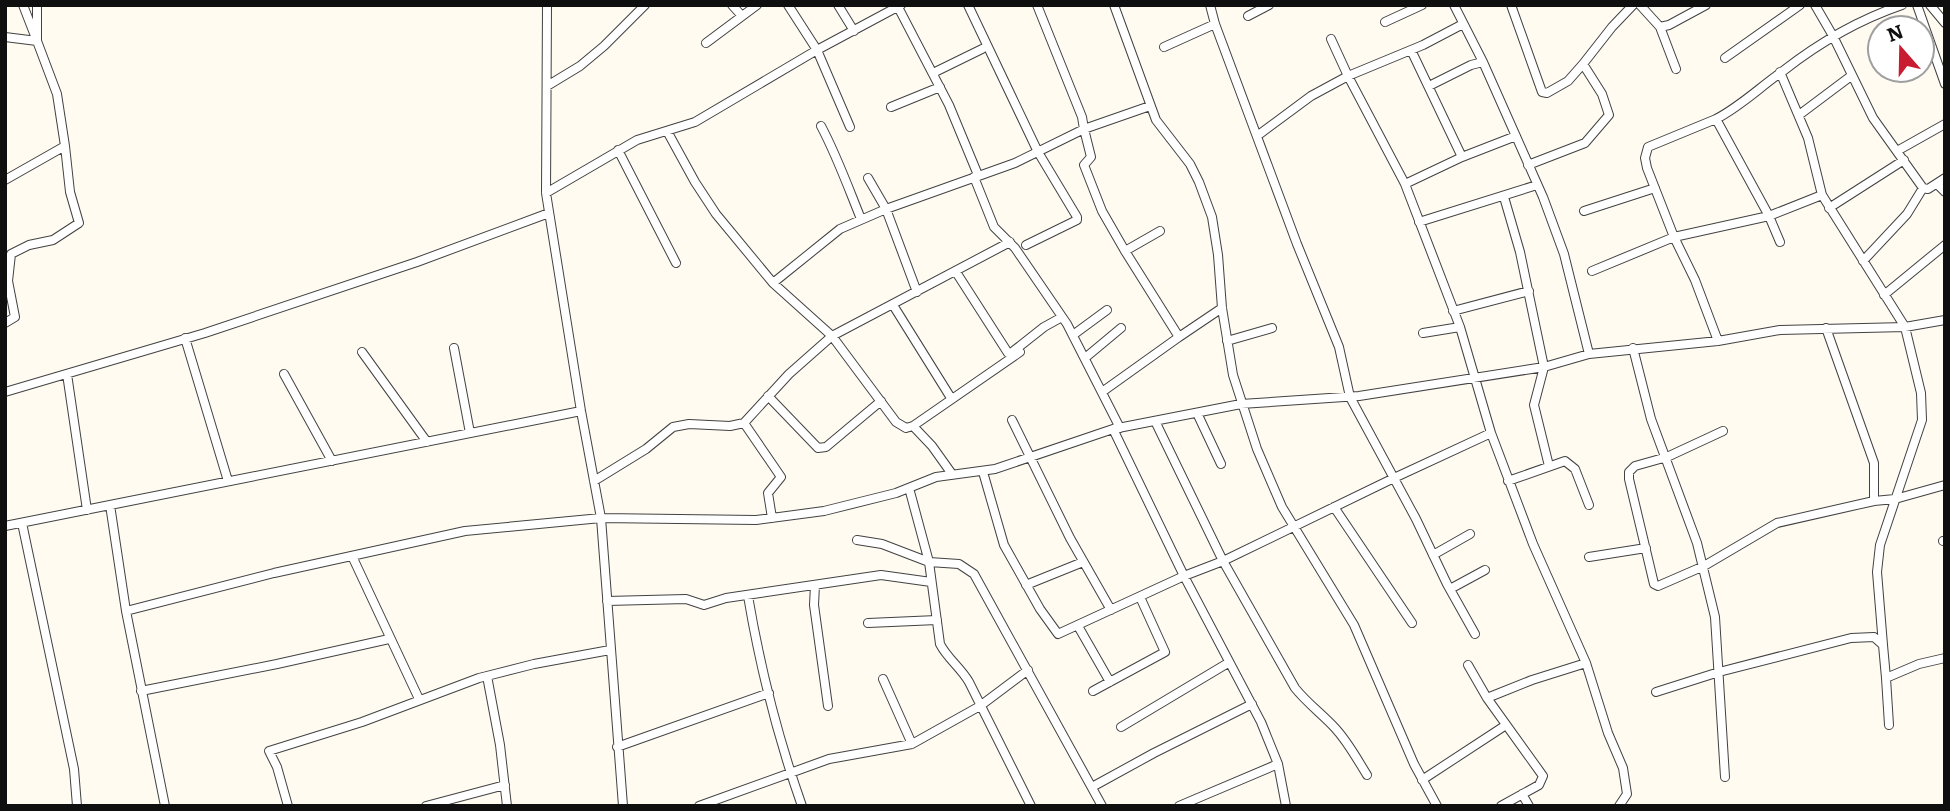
<svg xmlns="http://www.w3.org/2000/svg" width="1950" height="811" font-family="Literata,serif">
<style>
.lines{fill:none;stroke-linecap:round;stroke-linejoin:round}
.minor-casing{stroke:#424242;stroke-width:10}
.minor{stroke:#fff;stroke-width:8}
</style>
<rect width="100%" height="100%" fill="#fffbf1"/>
<g class="lines">
<defs>
<path id="minor" d="M547 5 546 193 581 411 601 518 623 806
M732 5 742 16
M788 5 817 50 850 127
M838 5 854 31
M968 5 1038 152 1077 217V220L1026 245
M1114 5 1156 120 1190 164 1199 182 1212 217 1218 255 1222 308 1233 375 1257 449 1282 507 1354 625 1414 764 1437 806
M1210 5 1215 24 1297 244 1339 347 1350 397 1416 519 1447 584 1475 634
M1454 5 1483 62 1543 197 1564 254 1589 354
M1511 5 1542 92 1547 93 1568 81 1583 64
M1640 5 1660 27 1669 25 1706 5
M1815 5 1833 36 1873 118 1923 188 1928 189 1945 178
M1917 5 1945 84
M1930 5 1945 23
M898 7 949 105 978 175
M1248 16 1269 5
M1385 22 1422 5
M1660 27 1676 69
M5 37 37 41 23 5
M706 43 757 5
M1164 47 1215 24
M1411 50 1462 157
M1725 58 1800 5
M1780 72 1808 138 1822 195 1905 327 1921 393 1922 420 1880 545 1877 572 1883 645
M933 73 982 49
M547 86 580 66 604 46 645 5
M1429 86 1471 65 1483 62
M891 107 940 87
M1799 115 1851 76
M821 126C837 156 848 187 861 219
M667 131 695 182 716 214 773 283 832 336 896 422 906 428 913 426 932 446 952 474
M1257 136 1311 96 1348 76 1423 45 1463 24
M618 150 676 263
M1897 151 1945 124
M1528 165 1585 143 1609 115 1602 94 1583 64 1612 27 1633 5
M974 177 994 227 1015 248 1067 324 1120 428
M868 178 886 209 917 292
M5 180 65 146 57 94 37 41V5
M1405 184 1462 157 1516 136
M1937 184 1945 192
M546 193 637 140 695 122 817 50 901 5
M1504 197 1520 252 1544 367 1534 405 1549 466
M1829 208 1904 160
M1584 211 1655 188
M1419 222 1537 185
M1780 242 1769 216 1822 195
M1125 251 1102 211 1084 165 1091 157 1084 129 1150 106
M1863 261 1907 214 1923 188
M1592 271 1674 237 1647 168 1645 158 1648 147 1716 119
M956 272 1008 353H1011L1044 327 1062 317
M773 283 840 229 886 209 1015 163 1084 129 1082 117 1037 5
M1884 295 1945 245
M893 305 951 398
M1453 311 1529 291
M5 323 15 317 8 281 11 254 29 245 53 240 79 223 70 192 65 146
M1826 328 1874 463V501
M1423 333 1460 327
M1073 335 1107 310
M1179 337 1222 308
M185 338 228 481
M1227 341 1272 328
M1718 341 1695 280 1674 237 1769 216 1716 119C1741 106 1760 87 1783 71 1820 42 1858 20 1902 5
M454 348 470 433
M1633 348 1651 419 1697 543 1715 617 1725 777
M362 352 427 442
M1085 358 1121 328
M67 374 87 510
M284 374 332 461
M5 392 205 333 417 262 549 213
M1102 392 1179 337 1125 251 1160 231
M768 396 818 448 826 447 881 401
M1197 413 1221 464
M1012 420 1070 538 1111 610
M1155 421 1223 561 1295 688C1307 703 1322 714 1335 728 1348 742 1357 759 1367 775
M744 423 781 477 768 493 772 518
M913 426 1020 352
M1113 429 1184 576 1261 722 1278 764 1286 806
M1723 431 1667 457 1635 466 1629 472V479L1654 584 1658 586 1704 566 1777 523 1874 501 1895 499 1945 485
M1491 433 1533 544 1586 663 1608 733 1623 768 1627 794 1619 806
M983 472 1004 545 1040 609 1058 634 1184 576 1223 561 1394 478 1491 433 1460 327 1405 184 1348 76 1331 39
M594 481 646 449 673 427 689 424 730 426 744 423 789 374 832 336 1010 242
M1508 481 1565 461 1575 469 1589 505
M909 488 929 562 959 564 974 574 1102 806
M110 505 581 411
M1334 507 1412 623
M22 523 74 769 77 806
M5 526 110 505 126 611 165 806
M857 540 882 544 929 562 940 644C947 658 961 668 969 682L1031 806
M1943 541H1945
M1433 555 1470 534
M352 556 419 699
M1589 557 1646 548
M815 585 814 605 828 706
M1026 585 1083 562
M1450 589 1485 570
M748 596C760 667 778 738 802 806
M607 601 686 599 704 605 726 598 881 575 931 582
M126 611 274 573 465 531 601 518 756 520 824 511 896 493 936 477 995 469 1113 429 1241 404 1359 396 1544 367 1589 354 1718 341 1780 330 1905 327 1945 320
M868 623 937 620
M1078 626 1110 682
M1468 665 1487 698 1543 776 1539 785 1501 806
M487 676 500 745 507 806
M1886 678 1889 725
M883 679 912 744
M141 691 277 664 389 639
M1093 691 1165 652 1140 597
M1656 692 1719 672 1851 638 1874 637 1883 645 1886 678 1919 664 1945 658
M1487 698 1532 680 1586 663
M1121 727 1228 663
M617 747 769 693
M1422 780 1506 725
M1092 787 1154 753 1252 704
M1522 794 1529 806
M288 806 277 767 269 751 362 722 479 678 534 664 610 650
M426 806 505 785
M699 806 829 759 912 744 980 706 1028 670
M1179 806 1278 764"/>
</defs>
<use href="#minor" class="minor-casing"/>
<use href="#minor" class="minor"/>
</g>
<rect width="1950" height="811" fill="none" stroke="#0f0f0f" stroke-width="14"/>
<g transform="translate(1901 49) rotate(340)"><circle r="33" fill="#ffffff" stroke="#9f9f9f" stroke-width="2"/>
<path d="M0-5L12 26L0 18L-12 26Z" fill="#ca1c31"/>
<text y="-10" font-size="19" font-weight="bold" text-anchor="middle" fill="#0f0f0f">N</text>
</g>
</svg>
